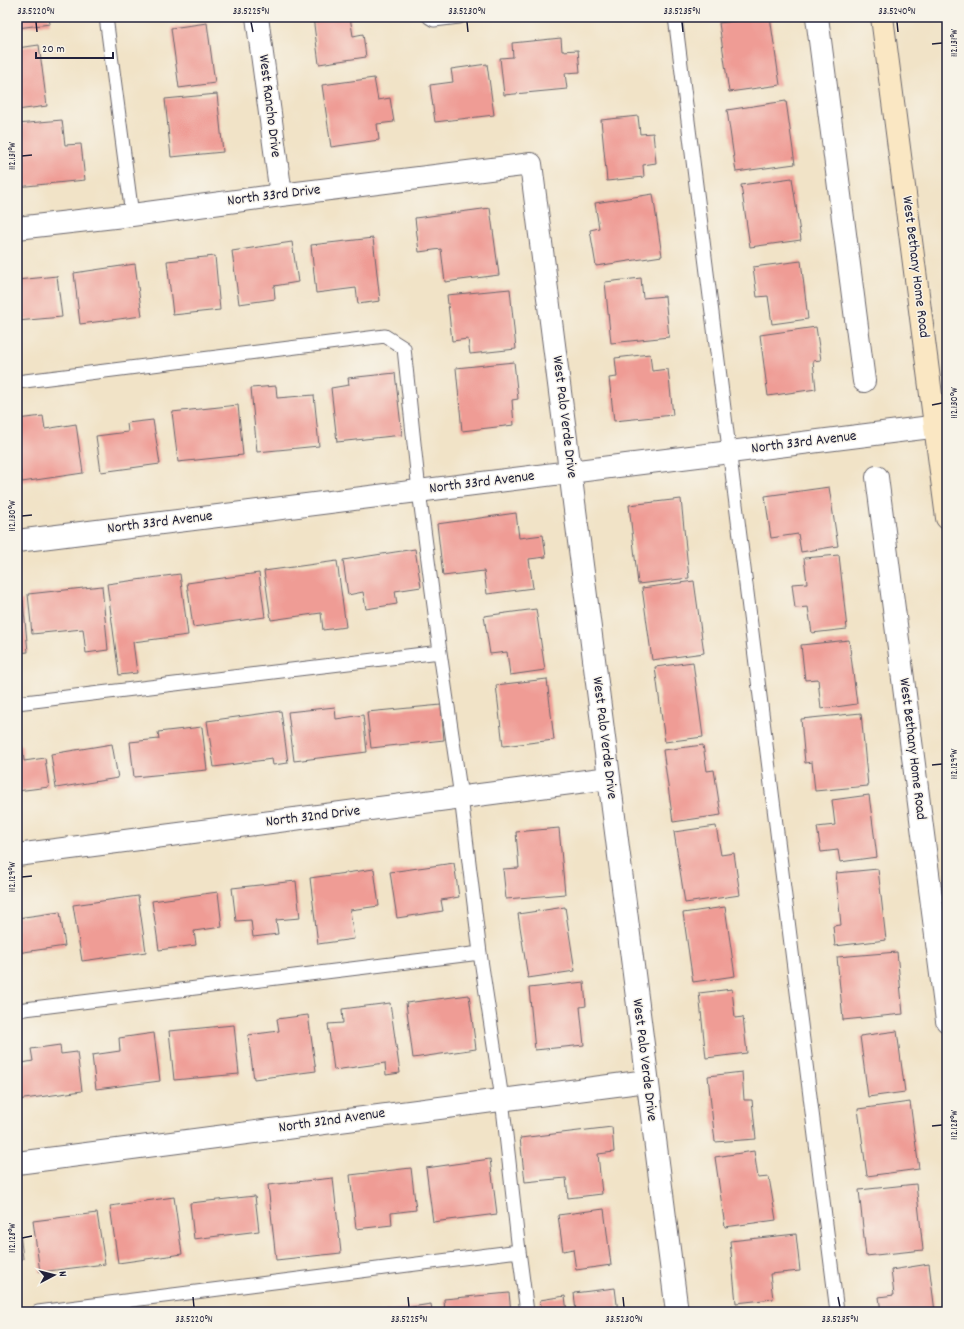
<svg xmlns="http://www.w3.org/2000/svg" width="964" height="1329" font-family="Dekko,sans-serif">
<style>
.building{fill:#ef9c95}
.lines{fill:none;stroke-linecap:round;stroke-linejoin:round}
.service-casing{stroke:#6a666c;stroke-width:15}
.minor-casing{stroke:#6a666c;stroke-width:24}
.secondary-casing{stroke:#6a666c;stroke-width:24}
.service{stroke:#fff;stroke-width:13}
.minor{stroke:#fff;stroke-width:22}
.secondary{stroke:#fae7c3;stroke-width:22}
.ticks{fill:none;stroke:#22223b;stroke-width:1.5}
.labels{text-anchor:middle;dominant-baseline:central;stroke-width:3;stroke-linejoin:round;paint-order:stroke}
.street-label{font-size:15px;fill:#22223b;stroke:#f7f3e8}
.neatline{fill:none;stroke:#22223b;stroke-width:1.5}
.ticks-label{font-size:10px;text-anchor:middle;fill:#22223b}
</style>
<rect width="100%" height="100%" fill="#f7f3e8"/>
<filter id="ink" filterUnits="userSpaceOnUse"><feTurbulence type="fractalNoise" baseFrequency=".025" numOctaves="2"/><feDisplacementMap in="SourceGraphic" scale="8" xChannelSelector="R" yChannelSelector="G"/><feConvolveMatrix kernelMatrix="1 2 1 2 8 2 1 2 1" color-interpolation-filters="sRGB"/></filter>
<filter id="wash" filterUnits="userSpaceOnUse"><feTurbulence type="fractalNoise" baseFrequency=".012" numOctaves="4" result="noise"/><feDisplacementMap in="SourceGraphic" scale="16" xChannelSelector="R" yChannelSelector="G"/><feGaussianBlur stdDeviation="0.9" result="paint"/><feColorMatrix in="noise" values="0 0 0 0 0 0 0 0 0 0 0 0 0 0 0 0 0 1.4 0 .05"/><feComposite in="paint" operator="in"/></filter>
<g filter="url(#wash)">
<rect width="100%" height="100%" fill="#f1e3c7"/>
<g id="blocks">
<path class="building" d="M17 17H49L50 24 17 28Z
M313 17H350L353 36 363 34 366 57 319 64Z
M765 17H770L780 85 729 92 719 23Z
M207 23 215 83 179 88 171 28Z
M561 38 562 51 578 50 580 72 565 73 567 89 504 95 500 58 513 57 512 43Z
M39 45 47 106 17 110V48Z
M487 64 494 115 435 122 430 85 453 82 451 69Z
M374 78 378 100 390 98 394 122 377 124 379 140 331 147 322 85Z
M217 94 223 152 171 157 165 99Z
M786 101 795 164 736 172 727 110Z
M638 116 640 134 653 133 656 163 643 165 644 177 607 181 601 120Z
M62 120 65 145 81 144 85 180 17 187V124Z
M792 178 801 240 750 247 741 185Z
M653 194 662 256 596 266 590 230 599 228 595 203Z
M490 208 499 275 445 282 441 249 419 252 415 218Z
M373 238 380 301 358 304 356 288 316 293 311 245Z
M292 242 298 282 274 286 275 299 239 304 232 251Z
M215 256 220 310 173 315 167 261Z
M801 261 808 319 772 324 768 296 757 297 753 267Z
M135 264 142 316 80 324 74 273Z
M57 276 62 317 17 321V280Z
M641 278 643 298 665 296 669 337 611 343 605 282Z
M510 289 516 349 470 354 468 339 452 341 447 295Z
M816 327 821 360 813 361 816 389 768 396 760 335Z
M650 354 652 371 668 369 673 415 614 421 609 378 617 377 615 358Z
M514 362 518 399 512 400 514 425 462 431 456 368Z
M395 373 402 435 337 442 331 388 349 385 348 378Z
M276 386 277 398 314 395 319 446 257 452 251 388Z
M238 405 243 455 178 462 172 412Z
M43 416 45 429 76 424 83 473 22 482 17 448V419Z
M153 420 160 464 101 472 96 436 128 432 127 423Z
M829 487 838 546 801 552 798 534 771 538 765 496Z
M681 499 689 578 638 584 629 505Z
M516 513 519 538 543 535 546 557 529 559 533 588 487 594 484 571 443 576 437 524Z
M415 549 421 587 395 591 397 604 366 609 363 592 348 595 343 560Z
M839 555 847 629 812 633 808 607 795 608 792 584 807 583 804 558Z
M337 561 346 627 323 630 321 613 271 620 264 571Z
M259 573 265 617 193 627 187 583Z
M180 574 188 635 133 642 137 673 119 675 107 584Z
M694 581 704 653 652 660 642 588Z
M102 586 108 650 86 653 83 629 32 634 28 594Z
M17 600H23L28 652 17 653Z
M536 609 545 670 510 675 507 652 490 654 484 616Z
M849 640 857 704 821 709 818 679 805 680 801 645Z
M693 662 703 737 665 742 655 667Z
M547 679 554 740 503 746 496 685Z
M441 705 444 740 371 748 367 712Z
M335 707 336 719 363 715 367 752 294 761 288 712Z
M281 711 288 763 273 765 272 759 214 767 207 721Z
M861 713 868 786 815 791 812 762 805 763 801 719Z
M202 727 207 770 134 777 130 742 159 739 158 732Z
M112 744 118 778 56 788 51 754Z
M17 745H22L24 761 45 758 49 787 17 791Z
M703 745 707 771 714 770 721 815 673 822 663 750Z
M869 795 877 857 840 862 838 850 821 852 817 827 835 825 832 800Z
M716 826 721 855 734 853 740 895 685 903 674 832Z
M559 828 565 894 506 899 503 869 519 868 516 832Z
M454 863 459 897 441 900 443 911 397 918 390 872Z
M374 869 379 906 350 910 354 939 318 944 310 878Z
M878 869 886 940 835 946 833 926 841 925 836 873Z
M296 881 300 918 276 920 278 934 253 937 251 920 236 921 232 888Z
M218 892 222 927 194 931 196 945 159 950 152 901Z
M138 896 146 952 82 961 73 905Z
M565 907 575 971 528 978 518 914Z
M725 907 735 976 693 982 683 913Z
M60 912 65 946 17 953V918Z
M897 952 903 1014 843 1020 837 957Z
M584 982 586 1006 580 1007 584 1045 535 1050 529 988Z
M732 989 735 1018 743 1017 747 1053 706 1058 699 993Z
M469 995 476 1049 413 1058 406 1003Z
M390 1003 400 1073 386 1075 385 1063 334 1070 328 1024 343 1023 342 1009Z
M308 1015 316 1071 254 1079 248 1035 279 1031 277 1019Z
M234 1025 239 1074 174 1080 169 1031Z
M897 1031 905 1092 868 1097 860 1036Z
M154 1033 160 1081 96 1089 92 1055 120 1051 119 1038Z
M60 1045 61 1054 77 1052 82 1091 17 1100V1064L33 1061 31 1049Z
M742 1072 744 1100H752L756 1139 715 1142 708 1076Z
M910 1102 919 1169 867 1176 858 1109Z
M612 1127 614 1152 598 1154 602 1194 568 1198 566 1178 525 1182 520 1138Z
M754 1151 758 1178 769 1177 776 1220 725 1227 715 1157Z
M490 1159 497 1214 433 1222 426 1168Z
M411 1168 416 1210 391 1213 392 1225 356 1229 350 1175Z
M333 1178 341 1253 276 1260 268 1185Z
M916 1184 923 1250 866 1256 859 1190Z
M255 1196 259 1231 194 1239 190 1203Z
M174 1197 182 1254 118 1263 110 1206Z
M604 1209 611 1265 576 1270 573 1249 563 1251 558 1215Z
M97 1213 105 1264 40 1272 33 1221Z
M19 1224 23 1259 17 1260V1225Z
M796 1234 800 1271 770 1274 773 1299 736 1303 730 1241Z
M929 1264 935 1312H881L879 1297 894 1295 891 1270Z
M615 1288 618 1312H576L574 1293Z
M509 1293 511 1312H445L444 1299Z
M565 1296 567 1312H542L540 1300Z
M431 1304 432 1312H385V1311Z"/>
</g>
</g>
<g filter="url(#ink)">
<use href="#blocks" fill-opacity="0" stroke="#6a666c" stroke-width="1"/>
<g class="lines">
<defs>
<path id="service" d="M106 17 132 215
M429 17 434 20 459 17
M675 17 837 1312
M17 382 385 336 404 348 419 491 440 652 461 797 480 953 502 1099 519 1251 527 1312
M17 703 440 652
M17 1010 480 953
M38 1312 519 1251"/>
<path id="minor" d="M257 17 281 195
M817 17 864 381
M17 228 132 215 281 195 531 164C581 547 627 930 677 1312
M877 477 947 1021
M17 541 947 425
M17 855 609 778
M17 1163 647 1081"/>
<path id="secondary" d="M882 17 947 518"/>
</defs>
<use href="#service" class="service-casing"/>
<use href="#minor" class="minor-casing"/>
<use href="#secondary" class="secondary-casing"/>
<use href="#service" class="service"/>
<use href="#minor" class="minor"/>
<use href="#secondary" class="secondary"/>
</g>
</g>
<path class="ticks" d="M36 22 37 32M251 22 253 32M467 22 468 32M682 22 683 32M897 22 898 32M932 44 942 43M22 156 32 155M932 405 942 403M22 516 32 515M932 765 942 764M22 877 32 876M932 1126 942 1125M22 1238 32 1236M193 1297 194 1307M408 1297 409 1307M623 1297 624 1307M838 1297 840 1307"/>
<g class="labels">
<g class="street-label">
<text transform="translate(269 106) rotate(83)">West Rancho Drive</text>
<text transform="translate(274 196) rotate(-7)">North 33rd Drive</text>
<text transform="translate(915 267) rotate(83)">West Bethany Home Road</text>
<text transform="translate(564 417) rotate(83)">West Palo Verde Drive</text>
<text transform="translate(804 443) rotate(-7)">North 33rd Avenue</text>
<text transform="translate(482 483) rotate(-7)">North 33rd Avenue</text>
<text transform="translate(160 523) rotate(-7)">North 33rd Avenue</text>
<text transform="translate(604 738) rotate(83)">West Palo Verde Drive</text>
<text transform="translate(912 749) rotate(83)">West Bethany Home Road</text>
<text transform="translate(313 817) rotate(-7)">North 32nd Drive</text>
<text transform="translate(644 1060) rotate(83)">West Palo Verde Drive</text>
<text transform="translate(332 1121) rotate(-8)">North 32nd Avenue</text>
</g>
</g>
<rect width="964" height="1329" fill="none" stroke="#f7f3e8" stroke-width="44"/>
<g transform="translate(54 1275) rotate(83)" stroke="#f7f3e8" stroke-width="3" paint-order="stroke">
<path d="M0-3L7 15L0 10L-7 15Z" fill="#22223b"/>
<text y="-6" font-size="11" font-weight="bold" text-anchor="middle" fill="#22223b">N</text>
</g>
<path d="M36 52v6h77v-6" fill="none" stroke="#22223b" stroke-width="2"/>
<text x="42" y="52" font-size="12" fill="#22223b" stroke="#f7f3e8" stroke-width="3" paint-order="stroke">20 m</text>
<rect x="22" y="22" width="920" height="1285" class="neatline"/>
<g class="ticks-label">
<text x="36" y="14">33.5220°N</text>
<text x="251" y="14">33.5225°N</text>
<text x="467" y="14">33.5230°N</text>
<text x="682" y="14">33.5235°N</text>
<text x="897" y="14">33.5240°N</text>
<text transform="translate(953 43) rotate(-90)" y="4">112.131°W</text>
<text transform="translate(11 156) rotate(-90)" y="4">112.131°W</text>
<text transform="translate(953 403) rotate(-90)" y="4">112.130°W</text>
<text transform="translate(11 516) rotate(-90)" y="4">112.130°W</text>
<text transform="translate(953 764) rotate(-90)" y="4">112.129°W</text>
<text transform="translate(11 877) rotate(-90)" y="4">112.129°W</text>
<text transform="translate(953 1125) rotate(-90)" y="4">112.128°W</text>
<text transform="translate(11 1238) rotate(-90)" y="4">112.128°W</text>
<text x="194" y="1322">33.5220°N</text>
<text x="409" y="1322">33.5225°N</text>
<text x="624" y="1322">33.5230°N</text>
<text x="840" y="1322">33.5235°N</text>
</g>
</svg>
